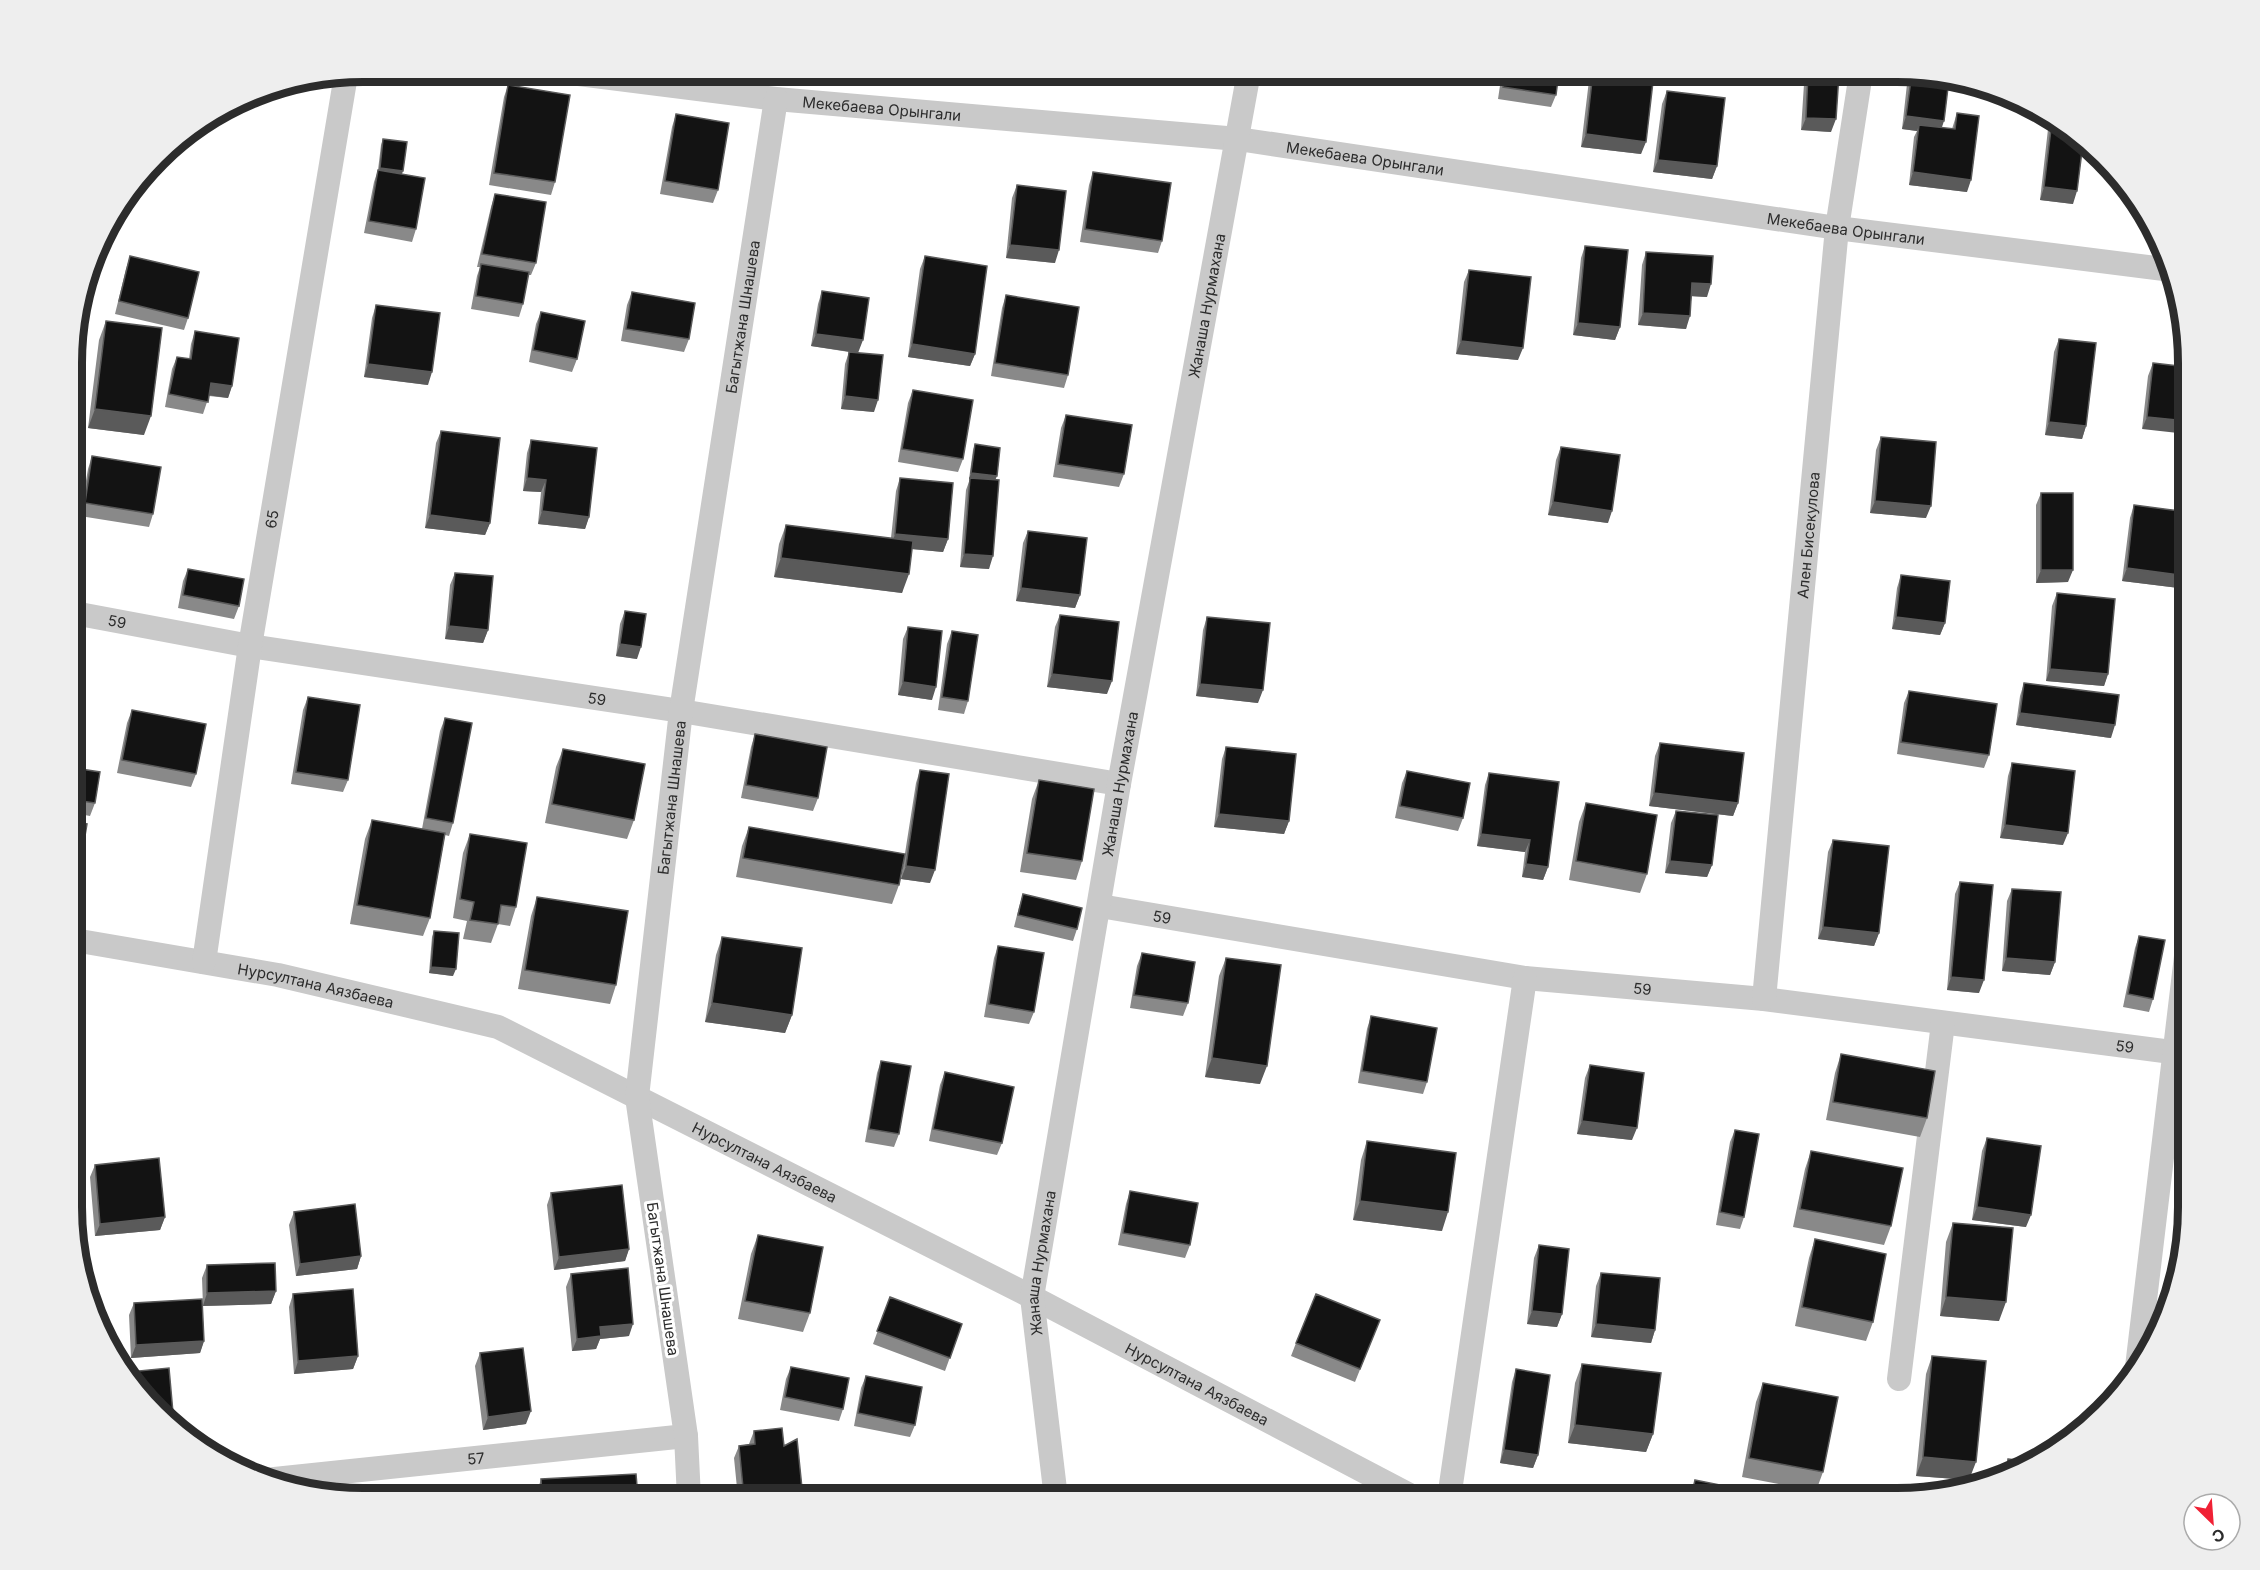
<svg xmlns="http://www.w3.org/2000/svg" width="2260" height="1570" font-family="Inter,sans-serif">
<style>
.lines{fill:none;stroke-linecap:round;stroke-linejoin:round}
.minor{stroke:#c9c9c9;stroke-width:24}
.wall{fill:#898989}
.shaded-wall{fill:#5a5a5a}
.building{fill:#131313;stroke:#5a5a5a;stroke-width:1.5}
.labels{text-anchor:middle;dominant-baseline:central;stroke-width:6;stroke-linejoin:round;paint-order:stroke}
.street-label{font-size:15px;fill:#2c2c2c;stroke:#fff}
.rim{fill:none;stroke:#2c2c2c;stroke-width:8}
</style>
<rect width="100%" height="100%" fill="#fff"/>
<g class="lines">
<g class="minor">
<path id="s1" d="M563 72 776 99 1238 139 1837 228 2164 269"/>
<path id="s2" d="M74 613 250 646 681 711 1119 784"/>
<path id="s3" d="M1100 906 1525 978 1764 999 2187 1054"/>
<path id="s4" d="M74 940 278 975 498 1027 1032 1297 1415 1498"/>
<path id="s5" d="M204 962 250 646 346 75"/>
<path id="s6" d="M1764 999 1837 228 1861 73"/>
<path d="M2137 1367 2187 948"/>
<path d="M1899 1379 1943 1023"/>
<path id="s7" d="M265 1480 686 1436"/>
<path id="s8" d="M689 1498 686 1436 637 1097 681 711 776 99"/>
<path id="s9" d="M1056 1498 1032 1297 1119 784 1249 72"/>
<path d="M1449 1498 1525 978"/>
</g>
</g>
<path class="wall" d="M1502 72H1559L1556 95 1551 107 1498 99Z
M1590 72 1654 73 1641 154 1581 147Z
M1808 73 1831 132 1801 130 1804 84Z
M1911 73 1942 128 1952 129 1957 113 1967 192 1909 185 1914 137 1917 131 1902 129 1907 84Z
M508 85 555 182 551 195 489 185 504 97Z
M1667 91 1717 166 1712 179 1653 172 1662 104Z
M676 114 718 190 713 203 660 194 672 127Z
M2051 120 2074 132 2073 204 2040 200 2048 129Z
M383 139 402 174 416 229 412 242 364 233 374 182 378 170 381 145Z
M1093 172 1162 241 1158 253 1080 242 1089 185Z
M1017 185 1055 263 1006 258 1012 198Z
M495 194 536 263 531 275H528L523 304 519 317 471 309 477 276 480 267H477L491 207Z
M1585 246 1620 327 1615 340 1573 335 1581 258Z
M1646 252 1707 297 1692 296 1686 329 1638 325 1642 265Z
M130 256 188 318 184 330 115 314 126 269Z
M925 256 975 354 970 366 908 357 920 269Z
M1469 270 1518 360 1456 354 1464 282Z
M822 291 858 352 874 412 841 409 845 364 849 352 811 346 818 304Z
M632 292 689 339 684 352 621 341 627 305Z
M1006 295 1068 375 1064 388 991 376 1002 308Z
M376 305 428 385 364 377 372 318Z
M541 312 577 359 572 372 529 362 536 324Z
M106 321 144 435 88 428 99 340Z
M195 331 232 386 228 398 209 396 203 414 165 407 172 369 177 357 189 359 191 344Z
M2059 339 2086 426 2082 439 2045 435 2054 352Z
M2153 363 2187 367 2142 429 2148 376Z
M913 390 963 459 958 472 898 462 908 403Z
M1066 415 1124 474 1119 487 1053 477 1061 428Z
M441 431 490 523 485 535 425 528 436 443Z
M1881 437 1926 518 1870 513 1876 450Z
M531 440 589 517 585 529 538 524 541 492 523 491 527 453Z
M975 444 995 480 989 569 960 567 966 490 970 479H969L973 450Z
M1561 447 1608 523 1548 515 1556 460Z
M92 456 153 514 149 527 80 516 88 469Z
M900 478 948 539 943 552 912 549 902 593 774 577 779 544 786 525 891 538 896 491Z
M2041 493 2068 582 2036 583V505Z
M2134 505 2187 512V589L2122 581 2130 518Z
M1028 531 1080 595 1075 608 1016 601 1023 543Z
M188 569 239 606 234 619 178 608 183 581Z
M455 573 488 630 483 643 445 639 450 585Z
M1901 575 1945 623 1940 635 1892 629 1897 588Z
M2057 593 2108 674 2104 686 2046 681 2052 606Z
M625 611 637 659 616 656 620 624Z
M1060 615 1107 694 1047 687 1055 627Z
M1207 617 1258 703 1196 696 1203 630Z
M908 627 932 700 898 695 903 639Z
M952 631 968 701 964 714 938 710 947 644Z
M2024 683 2111 738 2016 725 2020 696Z
M1909 691 1989 755 1984 768 1897 754 1904 703Z
M308 697 348 780 343 792 291 784 303 710Z
M132 710 196 774 191 787 117 773 127 723Z
M445 718 453 823 449 836 445 835 430 918 423 936 350 924 365 839 372 820 422 829 440 731Z
M755 734 818 798 813 811 741 798 751 747Z
M1660 743 1738 803 1733 816 1649 806 1655 756Z
M1226 747 1289 821 1284 834 1214 827 1222 759Z
M563 749 634 820 627 839 545 823 556 767Z
M2012 763 2063 845 2000 838 2008 776Z
M74 768 95 803 90 816 74 813Z
M920 770 930 883 901 879 916 783Z
M1407 771 1463 818 1458 831 1395 818 1402 783Z
M1489 773 1548 867 1543 880 1522 877 1525 852 1477 846 1485 785Z
M1039 780 1082 861 1076 880 1020 872 1032 799Z
M1586 803 1647 874 1640 893 1569 880 1579 822Z
M1676 811 1712 865 1707 877 1665 873 1671 823Z
M749 827 899 885 892 904 736 877 742 846Z
M470 834 516 907 510 926 498 924 491 943 463 939 467 921 453 918 463 853Z
M1833 840 1879 933 1874 946 1818 939 1828 852Z
M1960 882 1979 993 1947 990 1955 894Z
M2012 889 2055 962 2050 975 2002 971 2007 901Z
M1023 894 1077 929 1073 941 1014 927 1019 907Z
M537 897 616 985 610 1004 518 989 531 916Z
M434 931 453 976 429 973 432 937Z
M2139 936 2153 999 2149 1012 2123 1007 2135 948Z
M722 937 792 1015 785 1033 705 1022 716 955Z
M998 946 1034 1012 1029 1024 984 1017 994 958Z
M1142 953 1188 1003 1183 1016 1130 1008 1137 966Z
M1226 958 1260 1084 1205 1077 1219 976Z
M1371 1016 1427 1082 1423 1094 1358 1083 1367 1029Z
M1841 1054 1927 1118 1920 1137 1826 1120 1835 1073Z
M881 1061 899 1134 894 1147 865 1142 877 1073Z
M1590 1065 1632 1140 1577 1134 1585 1078Z
M945 1072 1002 1143 997 1155 929 1141 940 1085Z
M1735 1130 1744 1217 1740 1229 1716 1225 1730 1142Z
M1987 1138 2026 1227 1972 1220 1982 1151Z
M1367 1141 1442 1231 1353 1220 1361 1160Z
M1811 1151 1891 1226 1884 1245 1793 1227 1805 1169Z
M95 1165 165 1217 160 1230 95 1236 90 1177Z
M1130 1191 1190 1245 1185 1258 1118 1245 1126 1204Z
M551 1193 629 1249 625 1261 554 1270 547 1205Z
M294 1212 361 1256 357 1269 296 1276 289 1225Z
M1953 1223 1999 1321 1940 1316 1946 1242Z
M758 1235 810 1313 803 1332 738 1319 751 1254Z
M1815 1239 1873 1322 1866 1341 1795 1326 1809 1258Z
M1539 1245 1562 1314 1557 1327 1527 1324 1534 1258Z
M207 1265 276 1291 271 1304 203 1306 202 1278Z
M1601 1273 1655 1330 1651 1343 1591 1337 1596 1286Z
M571 1274 629 1336 600 1339 596 1349 572 1351 566 1287Z
M293 1294 358 1356 353 1369 294 1374 289 1307Z
M890 1297 962 1324 945 1371 873 1344Z
M134 1303 204 1341 200 1353 131 1358 129 1315Z
M1375 1332 1355 1382 1291 1356 1296 1343Z
M480 1353 526 1424 483 1430 475 1366Z
M1932 1356 1969 1480 1916 1476 1926 1374Z
M1582 1364 1653 1434 1646 1452 1568 1443 1575 1383Z
M791 1367 843 1409 839 1421 780 1410 786 1379Z
M1516 1369 1538 1455 1533 1468 1500 1463 1512 1382Z
M866 1376 915 1425 910 1437 854 1426 861 1388Z
M1763 1383 1823 1472 1816 1491 1742 1477 1756 1402Z
M754 1431 784 1446 803 1498H738L734 1458 739 1446 749 1444Z
M2008 1459 2026 1468 2004 1473Z
M541 1479 638 1498 537 1497V1492Z
M1695 1480 1749 1498H1689Z"/>
<path class="shaded-wall" d="M1906 116 1944 121 1940 133 1919 125 1917 131 1902 129Z
M1806 118 1836 119 1831 132 1801 130Z
M1586 134 1646 142 1641 154 1581 147Z
M1658 160 1717 166 1712 179 1653 172Z
M380 168 403 171 401 177 378 174Z
M1913 172 1971 180 1967 192 1909 185Z
M2044 187 2077 191 2073 204 2040 200Z
M1010 245 1059 250 1055 263 1006 258Z
M1692 283 1711 284 1707 297 1688 296Z
M1643 313 1690 316 1686 329 1638 325Z
M1578 323 1620 327 1615 340 1573 335Z
M816 334 863 340 858 353 811 346Z
M1461 341 1523 348 1518 360 1456 354Z
M912 344 975 354 970 366 908 357Z
M368 364 432 372 428 385 364 377Z
M211 383 232 386 228 398 207 395Z
M845 396 878 400 874 412 841 409Z
M95 409 151 416 144 435 88 428Z
M2147 417 2187 421V434L2142 429Z
M2049 422 2086 426 2082 439 2045 435Z
M971 473 997 476 994 483 969 479Z
M527 478 546 480 541 492 523 491Z
M1875 501 1931 506 1926 518 1870 513Z
M1553 502 1612 511 1608 523 1548 515Z
M542 511 589 517 585 529 538 524Z
M430 515 490 523 485 535 425 528Z
M895 534 948 539 943 552 891 547Z
M964 554 993 556 989 569 960 567Z
M781 558 909 574 902 593 774 577Z
M2127 568 2187 576V589L2122 581Z
M2041 570H2073L2068 582 2036 583Z
M1021 588 1080 595 1075 608 1016 601Z
M1896 617 1945 623 1940 635 1892 629Z
M449 626 488 630 483 643 445 639Z
M620 644 641 647 637 659 616 656Z
M2050 669 2108 674 2104 686 2046 681Z
M1052 674 1112 681 1107 694 1047 687Z
M903 682 936 687 932 700 898 695Z
M1200 684 1263 690 1258 703 1196 696Z
M2020 713 2115 725 2111 738 2016 725Z
M1654 793 1738 803 1733 816 1649 806Z
M1219 814 1289 821 1284 834 1214 827Z
M2005 825 2068 833 2063 845 2000 838Z
M1481 834 1530 840 1525 852 1477 846Z
M1670 861 1712 865 1707 877 1665 873Z
M1526 864 1548 867 1543 880 1522 877Z
M906 866 935 870 930 883 901 879Z
M1823 927 1879 933 1874 946 1818 939Z
M2006 958 2055 962 2050 975 2002 971Z
M431 967 456 969 453 976 429 973Z
M1951 977 1984 980 1979 993 1947 990Z
M712 1003 792 1015 785 1033 705 1022Z
M1212 1058 1267 1066 1260 1084 1205 1077Z
M1582 1121 1637 1128 1632 1140 1577 1134Z
M1360 1201 1448 1212 1442 1231 1353 1220Z
M1977 1207 2031 1215 2026 1227 1972 1220Z
M165 1217 160 1230 95 1236 100 1224Z
M629 1249 625 1261 554 1270 559 1257Z
M361 1256 357 1269 296 1276 300 1264Z
M276 1291 271 1304 203 1306 207 1293Z
M1946 1297 2006 1302 1999 1321 1940 1316Z
M1532 1311 1562 1314 1557 1327 1527 1324Z
M633 1324 629 1336 600 1339 596 1349 572 1351 577 1339 600 1327Z
M1596 1324 1655 1330 1651 1343 1591 1337Z
M204 1341 200 1353 131 1358 136 1345Z
M358 1356 353 1369 294 1374 298 1361Z
M531 1411 526 1424 483 1430 488 1417Z
M1575 1425 1653 1434 1646 1452 1568 1443Z
M1504 1450 1538 1455 1533 1468 1500 1463Z
M1923 1457 1976 1462 1969 1480 1916 1476Z"/>
<path class="building" d="M1505 72H1559L1556 95 1503 87Z
M1593 72 1654 73 1646 142 1586 134Z
M1808 73 1839 74 1836 119 1806 118Z
M1912 73 1949 79 1944 121 1906 116Z
M508 85 570 95 555 182 494 173Z
M1667 91 1725 98 1717 166 1658 160Z
M1957 113 1979 116 1971 180 1913 172 1919 125 1955 129Z
M676 114 729 123 718 190 665 181Z
M2052 121 2074 132 2083 143 2077 191 2044 187Z
M383 139 407 142 403 171 380 168Z
M378 170 425 178 416 229 369 221Z
M1093 172 1171 183 1162 241 1085 229Z
M1017 185 1066 191 1059 250 1010 245Z
M495 194 546 202 536 263 482 254Z
M1585 246 1628 250 1620 327 1578 323Z
M1646 252 1713 256 1711 284 1692 283 1690 316 1643 313Z
M130 256 199 272 188 318 119 301Z
M925 256 987 266 975 354 912 344Z
M481 264 529 272 523 304 476 296Z
M1469 270 1531 277 1523 348 1461 341Z
M822 291 869 298 863 340 816 334Z
M632 292 695 303 689 339 626 329Z
M1006 295 1079 307 1068 375 995 363Z
M376 305 440 313 432 372 368 364Z
M541 312 585 321 577 359 533 350Z
M106 321 162 328 151 416 95 409Z
M195 331 239 338 232 386 211 383 208 402 169 394 177 357 191 359Z
M2059 339 2096 343 2086 426 2049 422Z
M849 352 883 355 878 400 845 396Z
M2153 363 2187 367V421L2147 417Z
M913 390 973 400 963 459 902 449Z
M1066 415 1132 425 1124 474 1058 464Z
M441 431 500 438 490 523 430 515Z
M1881 437 1936 442 1931 506 1875 501Z
M531 440 597 448 589 517 542 511 546 480 527 478Z
M975 444 1000 448 997 476 971 473Z
M1561 447 1620 455 1612 511 1553 502Z
M92 456 161 467 153 514 85 503Z
M900 478 953 483 948 539 895 534Z
M970 478 999 480 993 556 964 554Z
M2041 493H2073V570H2041Z
M2134 505 2187 512V576L2127 568Z
M786 525 913 541 909 574 781 558Z
M1028 531 1087 538 1080 595 1021 588Z
M188 569 244 579 239 606 183 595Z
M455 573 493 576 488 630 449 626Z
M1901 575 1950 581 1945 623 1896 617Z
M2057 593 2115 599 2108 674 2050 669Z
M625 611 646 614 641 647 620 644Z
M1060 615 1119 622 1112 681 1052 674Z
M1207 617 1270 623 1263 690 1200 684Z
M908 627 942 631 936 687 903 682Z
M952 631 978 635 968 701 942 697Z
M2024 683 2119 695 2115 725 2020 713Z
M1909 691 1997 704 1989 755 1901 742Z
M308 697 360 705 348 780 296 772Z
M132 710 206 724 196 774 122 760Z
M445 718 472 723 453 823 426 818Z
M755 734 827 747 818 798 746 785Z
M1660 743 1744 753 1738 803 1654 793Z
M1226 747 1296 754 1289 821 1219 814Z
M563 749 645 764 634 820 552 804Z
M2012 763 2075 771 2068 833 2005 825Z
M74 768 100 772 95 803 74 800Z
M920 770 949 774 935 870 906 866Z
M1407 771 1470 783 1463 818 1400 806Z
M1489 773 1559 782 1548 867 1526 864 1530 840 1481 834Z
M1039 780 1094 789 1082 861 1027 853Z
M1586 803 1657 815 1647 874 1576 861Z
M1676 811 1718 815 1712 865 1670 861Z
M372 820 445 833 430 918 357 905Z
M74 822 87 824 76 889H74Z
M749 827 905 854 899 885 743 858Z
M470 834 527 843 516 907 501 905 498 924 470 920 474 902 460 899Z
M1833 840 1889 846 1879 933 1823 927Z
M1960 882 1993 885 1984 980 1951 977Z
M2012 889 2061 892 2055 962 2006 958Z
M1023 894 1082 908 1077 929 1018 915Z
M537 897 628 911 616 985 525 970Z
M434 931 459 933 456 969 431 967Z
M2139 936 2165 940 2153 999 2128 994Z
M722 937 802 948 792 1015 712 1003Z
M998 946 1044 953 1034 1012 989 1004Z
M1142 953 1195 962 1188 1003 1134 995Z
M1226 958 1281 965 1267 1066 1212 1058Z
M1371 1016 1437 1028 1427 1082 1362 1071Z
M1841 1054 1935 1071 1927 1118 1833 1102Z
M881 1061 911 1066 899 1134 869 1129Z
M1590 1065 1644 1073 1637 1128 1582 1121Z
M945 1072 1014 1087 1002 1143 933 1129Z
M1735 1130 1759 1134 1744 1217 1720 1212Z
M1987 1138 2041 1146 2031 1215 1977 1207Z
M1367 1141 1456 1153 1448 1212 1360 1201Z
M1811 1151 1903 1168 1891 1226 1800 1209Z
M159 1158 165 1217 100 1224 95 1165Z
M622 1185 629 1249 559 1257 551 1193Z
M1130 1191 1198 1203 1190 1245 1123 1233Z
M355 1204 361 1256 300 1264 294 1212Z
M1953 1223 2013 1228 2006 1302 1946 1297Z
M758 1235 823 1247 810 1313 745 1301Z
M1815 1239 1886 1254 1873 1322 1802 1307Z
M1539 1245 1569 1249 1562 1314 1532 1311Z
M275 1263 276 1291 207 1293V1265Z
M628 1268 633 1324 600 1327 601 1336 577 1339 571 1274Z
M1601 1273 1660 1278 1655 1330 1596 1324Z
M353 1289 358 1356 298 1361 293 1294Z
M1316 1294 1380 1320 1360 1369 1296 1343Z
M890 1297 962 1324 950 1358 877 1331Z
M202 1299 204 1341 136 1345 134 1303Z
M523 1348 531 1411 488 1417 480 1353Z
M1932 1356 1986 1361 1976 1462 1923 1457Z
M1582 1364 1661 1373 1653 1434 1575 1425Z
M791 1367 849 1378 843 1409 785 1397Z
M169 1368 174 1424 128 1372Z
M1516 1369 1550 1375 1538 1455 1504 1450Z
M866 1376 922 1387 915 1425 858 1413Z
M1763 1383 1838 1397 1823 1472 1749 1458Z
M782 1428 784 1446 797 1439 803 1498H744L739 1446 755 1444 754 1431Z
M2008 1459 2033 1462 2026 1468 2007 1472Z
M636 1474 638 1498 542 1497 541 1479Z
M1695 1480 1750 1491 1749 1498H1691Z
M1588 1494 1597 1498H1586Z"/>
<g class="labels">
<g class="street-label">
<text stroke="none"><textPath href="#s1" startOffset="321">Мекебаева Орынгали</textPath></text>
<text stroke="none"><textPath href="#s1" startOffset="807">Мекебаева Орынгали</textPath></text>
<text stroke="none"><textPath href="#s1" startOffset="1293">Мекебаева Орынгали</textPath></text>
<text stroke="none"><textPath href="#s9" startOffset="1209">Жанаша Нурмахана</textPath></text>
<text stroke="none"><textPath href="#s8" startOffset="1192">Багытжана Шнашева</textPath></text>
<text stroke="none"><textPath href="#s5" startOffset="448">65</textPath></text>
<text stroke="none"><textPath href="#s6" startOffset="466">Ален Бисекулова</textPath></text>
<text stroke="none"><textPath href="#s2" startOffset="44">59</textPath></text>
<text stroke="none"><textPath href="#s2" startOffset="530">59</textPath></text>
<text stroke="none"><textPath href="#s9" startOffset="723">Жанаша Нурмахана</textPath></text>
<text stroke="none"><textPath href="#s8" startOffset="706">Багытжана Шнашева</textPath></text>
<text stroke="none"><textPath href="#s3" startOffset="63">59</textPath></text>
<text stroke="none"><textPath href="#s4" startOffset="246">Нурсултана Аязбаева</textPath></text>
<text stroke="none"><textPath href="#s3" startOffset="549">59</textPath></text>
<text stroke="none"><textPath href="#s3" startOffset="1035">59</textPath></text>
<text stroke="none"><textPath href="#s4" startOffset="732">Нурсултана Аязбаева</textPath></text>
<text stroke="none"><textPath href="#s9" startOffset="237">Жанаша Нурмахана</textPath></text>
<text transform="translate(663 1279) rotate(82)">Багытжана Шнашева</text>
<text stroke="none"><textPath href="#s4" startOffset="1218">Нурсултана Аязбаева</textPath></text>
<text stroke="none"><textPath href="#s7" startOffset="212">57</textPath></text>
</g>
</g>
<path d="M0 0H2260V1570H0ZM363 82H1897A281 281 0 0 1 2178 363V1207A281 281 0 0 1 1897 1488H363A281 281 0 0 1 82 1207V363A281 281 0 0 1 363 82Z" fill="#eee" fill-rule="evenodd"/>
<path class="rim" d="M363 82H1897A281 281 0 0 1 2178 363V1207A281 281 0 0 1 1897 1488H363A281 281 0 0 1 82 1207V363A281 281 0 0 1 363 82Z"/>
<g transform="translate(2212 1522) rotate(155)"><circle r="28" fill="#ffffff" stroke="#ababab" stroke-width="1.5"/>
<path d="M0-4.5L10 22L0 15L-10 22Z" fill="#f02135"/>
<text y="-9" font-size="16" font-weight="bold" text-anchor="middle" fill="#2c2c2c">С</text>
</g>
</svg>
